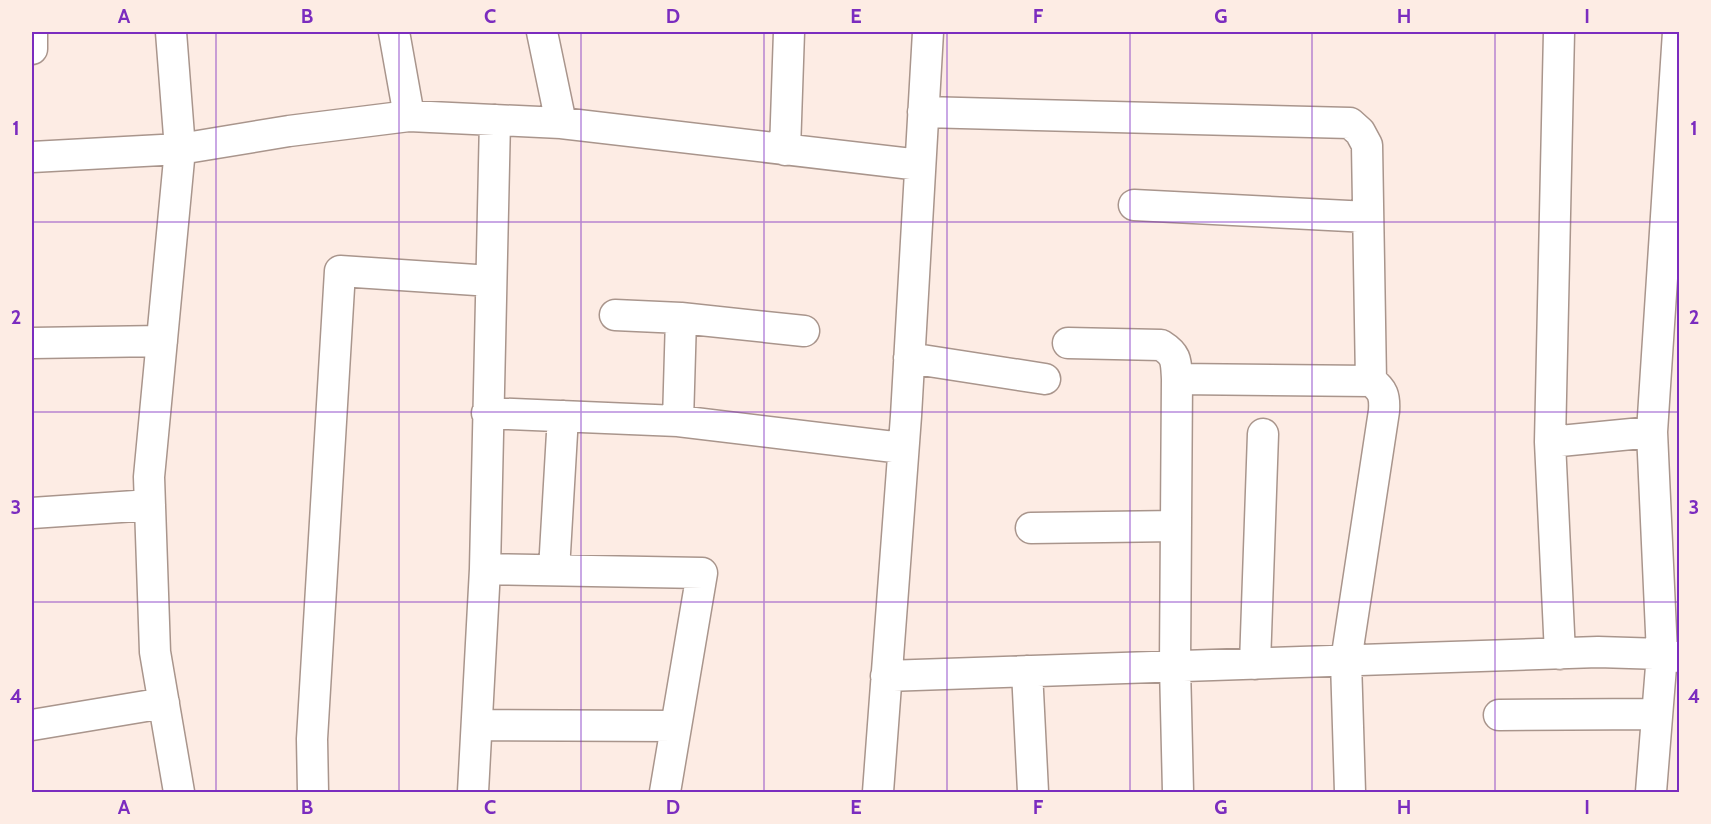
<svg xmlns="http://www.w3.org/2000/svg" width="1711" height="824" font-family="Cabin,sans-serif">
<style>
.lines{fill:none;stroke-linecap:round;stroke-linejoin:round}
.street-casing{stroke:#a9958c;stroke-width:33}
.street{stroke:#fff;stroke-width:30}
.grid{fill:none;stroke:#7b2cbf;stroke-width:1.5;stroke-opacity:0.55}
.neatline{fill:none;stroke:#7b2cbf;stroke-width:2}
.grid-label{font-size:20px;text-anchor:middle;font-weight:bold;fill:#7b2cbf}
</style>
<rect width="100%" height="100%" fill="#fdece4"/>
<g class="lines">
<defs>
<path id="street" d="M171 32 180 149 289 131 409 116 561 123 920 165
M394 32 409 116
M542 32 561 123
M1559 32 1550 442 1560 654
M32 49V32
M923 112 1350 123 1360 132 1367 145 1371 381
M785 150 789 32
M32 157 180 149 149 477 155 652 179 792
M1134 205 1368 217
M615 315 681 318 678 421 902 448
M681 318 804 331
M32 343 162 341
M1068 343 1161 345C1177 355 1176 361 1177 379L1371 381C1383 390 1385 396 1384 411L1346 661 1350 792
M909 358 1045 379
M1177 379 1175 666 1178 792
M487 413 678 421
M1550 442 1652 432
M32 513 150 505
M1031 528 1176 526
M485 569 702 573 665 792
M554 570 563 416
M1255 664 1263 434
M1027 671 1033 792
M886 676 1598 652 1662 654 1680 657
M1499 715 1657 714
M32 725 164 703
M477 725 675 726
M313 792 312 739 340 271 491 281
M473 792 485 569 495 120
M878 792 906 416 928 32
M1651 792 1662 654 1652 432 1678 32"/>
</defs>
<use href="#street" class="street-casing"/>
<use href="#street" class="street"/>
</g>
<path class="grid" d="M216 32V792M399 32V792M581 32V792M764 32V792M947 32V792M1130 32V792M1312 32V792M1495 32V792M32 222H1680M32 412H1680M32 602H1680"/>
<rect width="1711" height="824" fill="none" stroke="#fdece4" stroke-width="66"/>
<rect x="33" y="33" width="1645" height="758" class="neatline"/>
<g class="grid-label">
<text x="124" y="23">A</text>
<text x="307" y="23">B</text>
<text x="490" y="23">C</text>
<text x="673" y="23">D</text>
<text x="856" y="23">E</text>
<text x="1038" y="23">F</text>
<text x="1221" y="23">G</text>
<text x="1404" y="23">H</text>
<text x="1587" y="23">I</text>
<text x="16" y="135">1</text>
<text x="1694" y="135">1</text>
<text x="16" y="324">2</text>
<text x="1694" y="324">2</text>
<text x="16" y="514">3</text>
<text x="1694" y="514">3</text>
<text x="16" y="703">4</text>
<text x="1694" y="703">4</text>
<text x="124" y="814">A</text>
<text x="307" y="814">B</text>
<text x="490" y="814">C</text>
<text x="673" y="814">D</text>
<text x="856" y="814">E</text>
<text x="1038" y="814">F</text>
<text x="1221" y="814">G</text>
<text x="1404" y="814">H</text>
<text x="1587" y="814">I</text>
</g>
</svg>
